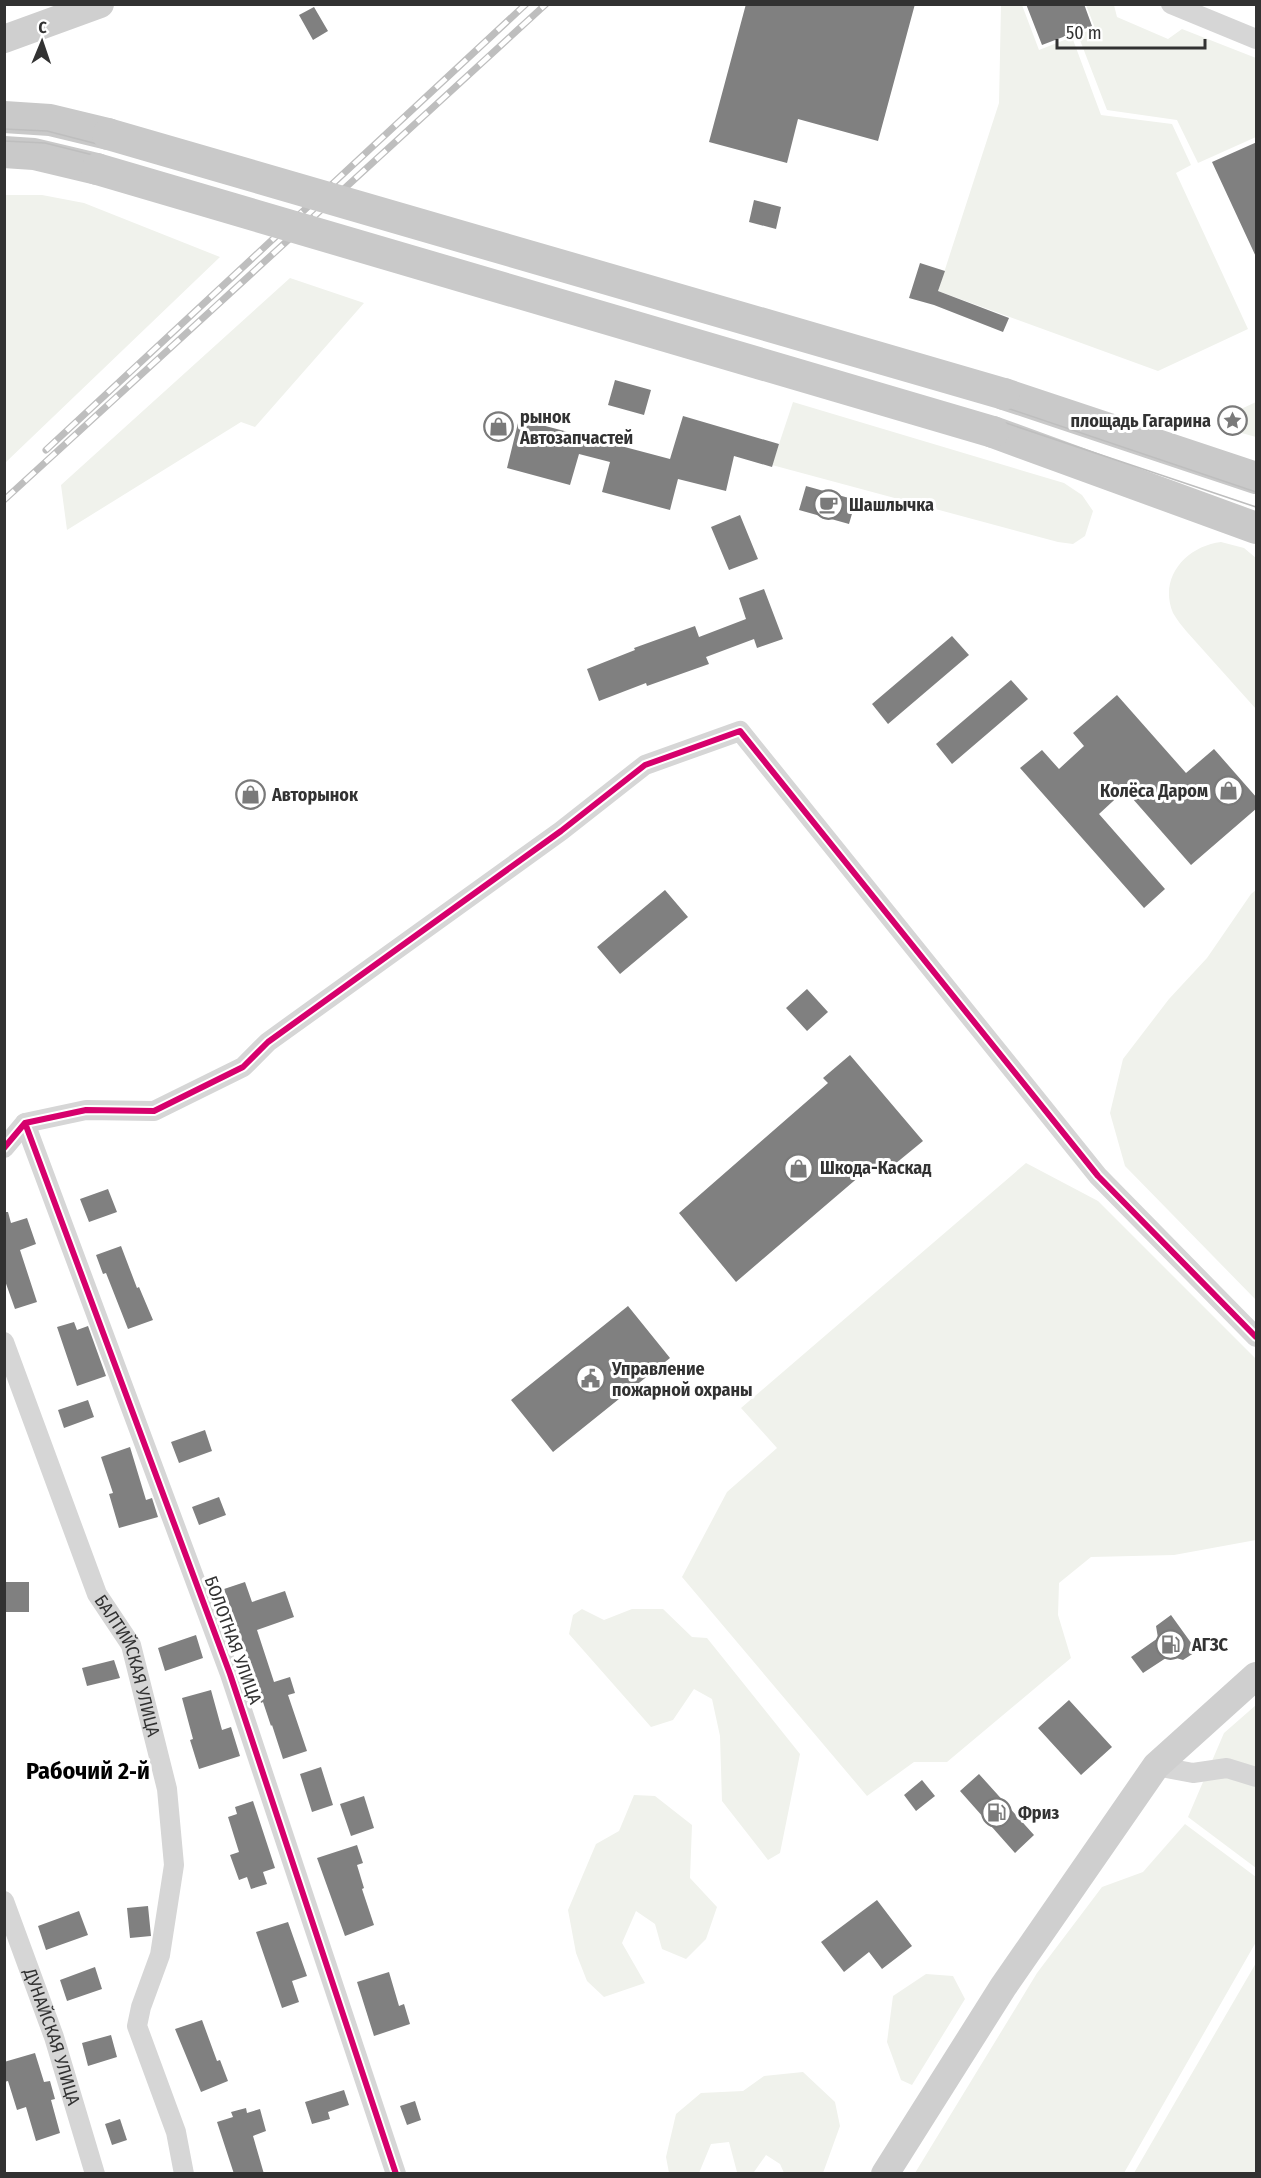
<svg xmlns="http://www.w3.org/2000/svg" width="1261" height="2178" font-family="'Fira Sans Condensed',sans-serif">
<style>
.green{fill:#f0f2ec}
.building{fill:#808080}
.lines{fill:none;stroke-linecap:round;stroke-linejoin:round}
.street{stroke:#d6d6d6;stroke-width:20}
.secondary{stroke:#cfcfcf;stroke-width:28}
.primary{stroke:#c9c9c9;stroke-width:32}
.tram{stroke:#bebebe;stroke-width:1.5}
.rail-casing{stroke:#bebebe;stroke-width:7}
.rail{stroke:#fff;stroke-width:4.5;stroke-dasharray:14;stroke-linecap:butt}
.primary-bridge{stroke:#c9c9c9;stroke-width:32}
.cycleway-casing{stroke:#fff;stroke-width:10}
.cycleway{stroke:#d6006c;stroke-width:6}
.labels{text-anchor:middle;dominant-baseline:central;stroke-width:6;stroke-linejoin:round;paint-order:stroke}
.poi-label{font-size:18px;font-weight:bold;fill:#323232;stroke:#fff;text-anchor:start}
.street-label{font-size:18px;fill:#323232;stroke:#fff}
.district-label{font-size:24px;font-weight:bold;fill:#000;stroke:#fff}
</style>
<rect width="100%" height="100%" fill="#fff"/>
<path class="green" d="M1001 5H1022L1039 50 1072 37 1101 115 1172 124 1191 165 1176 173 1248 329 1158 371 938 291 999 103Z
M1086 5H1114L1117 17 1168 39 1182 29 1256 58V137L1198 163 1177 120 1107 110 1078 35 1095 28Z
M5 195H42L84 203 220 257 5 463Z
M290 278 364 303 255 427 241 422 67 530 61 485Z
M793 402 1064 483 1082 495 1093 511 1085 536 1073 544 1058 542 772 465Z
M1256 402V437L1227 429 1228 415Z
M1221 542 1244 548 1256 558V709L1187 632C1182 626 1177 620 1173 613 1158 577 1187 546 1221 542Z
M1256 890V1300L1125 1166 1110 1113 1123 1059 1169 999 1207 958 1251 894Z
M1026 1163 1098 1201 1256 1359V1540L1174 1555 1091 1557 1059 1583 1058 1615 1071 1658 947 1762H914L867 1796 682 1577 727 1492 777 1448 741 1408Z
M582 1609 604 1620 632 1609H663L692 1637 707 1638 800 1754 780 1853 768 1860 722 1801 720 1736 712 1699 694 1689 673 1720 651 1727 569 1634 573 1615Z
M1256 1705V1868L1188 1817 1224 1733Z
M634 1795 655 1796 692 1825 690 1878 717 1907 706 1939 686 1959 662 1949 655 1924 636 1911 622 1943 645 1983 604 1997 587 1981 576 1953 568 1910 596 1844 619 1831Z
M1185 1824 1256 1877V1942L1124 2173H915L1037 1973 1102 1887 1143 1872Z
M1256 1963V2173H1134Z
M926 1974 953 1976 965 1999 912 2085 901 2080 887 2042 893 1996Z
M803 2072 835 2102 840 2126 823 2173H784L780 2164 766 2155 754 2172H737L729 2142 711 2144 699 2173H669L666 2157 676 2114 701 2093 743 2091 764 2076Z"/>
<path class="building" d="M746 4H915L878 141 798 119 787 163 709 142Z
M1026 4H1084L1092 26 1042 45Z
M314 7 328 31 313 40 299 15Z
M1257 142V259L1212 162Z
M754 200 781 207 776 229 749 222Z
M920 263 945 271 938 291 1009 318 1003 332 934 305 909 298Z
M615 380 651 390 644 415 608 405Z
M683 416 779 444 772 467 734 456 726 491 678 479 670 510 602 492 610 462 579 454 570 485 507 468 519 419 670 459Z
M806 486 856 500 849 524 799 510Z
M740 515 758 559 729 570 711 527Z
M764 589 783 639 757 648 754 639 706 657 709 664 647 686 646 683 599 701 587 669 635 650 634 648 695 626 699 637 746 619 739 598Z
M952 636 969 655 888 724 872 704Z
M1011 680 1028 699 952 764 936 744Z
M1117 695 1186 773 1214 749 1257 798V808L1191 865 1125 790 1099 814 1165 889 1144 908 1020 768 1042 750 1059 769 1084 746 1073 733Z
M665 890 688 917 620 974 597 947Z
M807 989 828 1012 807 1031 786 1008Z
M850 1055 923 1141 884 1173 874 1164 736 1282 679 1213 828 1083 823 1078Z
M108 1189 117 1212 89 1222 80 1199Z
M4 1212H8L11 1223 27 1218 36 1244 20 1250 37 1302 15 1309 4 1278Z
M121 1246 137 1288 139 1287 153 1320 128 1329 106 1273 103 1274 96 1255Z
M628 1306 670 1358 553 1452 511 1400Z
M74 1322 77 1330 88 1326 106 1376 77 1386 57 1327Z
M88 1400 94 1417 64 1428 58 1410Z
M205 1430 212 1451 179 1463 171 1442Z
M130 1447 146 1500 152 1498 158 1517 119 1528 109 1494 113 1493 101 1457Z
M219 1497 226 1515 199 1525 192 1507Z
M4 1582H29V1612H4Z
M245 1582 252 1602 285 1591 294 1617 257 1630 274 1682 290 1677 295 1693 288 1695 307 1751 283 1759 272 1725 271 1726 263 1702 261 1703 250 1663 224 1589Z
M1171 1615 1197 1651 1183 1660 1169 1656 1143 1673 1131 1657 1158 1638 1156 1626Z
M196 1635 203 1658 165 1671 158 1648Z
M114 1660 120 1678 87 1686 82 1668Z
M211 1690 222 1730 231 1727 240 1756 199 1769 190 1740 193 1739 182 1698Z
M1069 1700 1112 1747 1081 1775 1038 1728Z
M321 1767 333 1805 312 1812 300 1774Z
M979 1774 1034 1835 1015 1853 960 1791Z
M922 1780 935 1796 916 1811 904 1795Z
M364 1796 374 1828 351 1836 340 1804Z
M253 1801 275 1868 263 1872 267 1884 251 1889 247 1877 239 1880 230 1855 239 1852 228 1817 237 1814 235 1807Z
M357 1845 363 1863 357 1865 364 1888 362 1889 374 1925 345 1936 317 1858Z
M877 1900 912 1946 882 1969 869 1952 844 1972 821 1942Z
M148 1906 151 1936 130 1938 127 1908Z
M79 1911 88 1935 46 1950 38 1926Z
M288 1922 307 1976 292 1981 299 2002 282 2008 256 1932Z
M95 1967 102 1989 67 2001 60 1980Z
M389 1972 399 2006 404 2004 410 2024 374 2036 357 1982Z
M202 2020 217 2061 220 2060 228 2081 201 2092 175 2029Z
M111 2035 117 2057 88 2066 82 2043Z
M35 2053 44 2082 50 2081 55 2099 51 2100 60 2133 36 2141 26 2107 17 2110 8 2081 4 2082V2062Z
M344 2090 349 2105 328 2112 330 2119 312 2124 305 2102Z
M415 2101 421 2120 407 2125 400 2106Z
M246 2108 247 2113 260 2109 266 2131 253 2136 264 2174H234L217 2122 233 2117 231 2112Z
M120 2119 127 2140 112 2145 105 2124Z"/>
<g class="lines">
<g class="street">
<path d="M1171 4 1256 39"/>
<path d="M25 1123 230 1674 396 2174"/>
<path d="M4 1148 25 1123 86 1110 154 1111 243 1067 268 1042 561 831 645 765 740 731 1098 1176 1256 1337"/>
<path id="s1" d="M4 1342 97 1594 131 1645 167 1789 174 1865 160 1955 141 2007 137 2026 176 2132 184 2174"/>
<path d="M1156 1766 1193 1773 1227 1768 1256 1777"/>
<path id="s2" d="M4 1901 54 2037 95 2174"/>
</g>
<path class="secondary" d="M4 39 100 4
M885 2174 1003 1987 1156 1766 1256 1676"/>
<path class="primary" d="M4 117 50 120 108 134
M4 152 34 154 97 169
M1004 394 1256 478
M993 432 1256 528"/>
<path class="tram" d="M4 129 47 131 105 146 1001 406 1256 492
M4 141 45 143 101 157 997 420 1256 507"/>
<defs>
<path id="rail" d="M46 450 526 4
M4 500 546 4"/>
</defs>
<use href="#rail" class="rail-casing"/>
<use href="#rail" class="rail"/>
<path class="primary-bridge" d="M108 134 1004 394
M97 169 993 432"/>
<defs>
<path id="cycleway" d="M25 1123 230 1674 396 2174
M4 1148 25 1123 86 1110 154 1111 243 1067 268 1042 561 831 645 765 740 731 1098 1176 1256 1337"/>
</defs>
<use href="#cycleway" class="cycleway-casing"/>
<use href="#cycleway" class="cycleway"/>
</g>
<defs>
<symbol id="sight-ring" viewBox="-11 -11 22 22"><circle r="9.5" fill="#fff" stroke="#7a7a7a" stroke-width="1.5"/><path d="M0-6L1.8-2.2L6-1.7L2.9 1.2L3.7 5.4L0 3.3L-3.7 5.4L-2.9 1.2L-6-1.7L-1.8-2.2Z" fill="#7a7a7a"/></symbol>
<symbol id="shop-ring" viewBox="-11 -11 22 22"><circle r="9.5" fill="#fff" stroke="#7a7a7a" stroke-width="1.5"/><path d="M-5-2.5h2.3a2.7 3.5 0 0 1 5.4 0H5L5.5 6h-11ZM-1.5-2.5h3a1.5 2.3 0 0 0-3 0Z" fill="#7a7a7a"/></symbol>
<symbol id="cafe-ring" viewBox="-11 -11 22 22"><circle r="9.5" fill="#fff" stroke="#7a7a7a" stroke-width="1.5"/><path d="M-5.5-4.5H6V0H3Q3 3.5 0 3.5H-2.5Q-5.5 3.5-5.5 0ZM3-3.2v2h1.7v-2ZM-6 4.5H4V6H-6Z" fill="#7a7a7a"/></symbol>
<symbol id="civic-ring" viewBox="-11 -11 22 22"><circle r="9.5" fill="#fff" stroke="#7a7a7a" stroke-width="1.5"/><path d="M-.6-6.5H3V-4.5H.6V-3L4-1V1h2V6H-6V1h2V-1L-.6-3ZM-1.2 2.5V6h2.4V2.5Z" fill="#7a7a7a"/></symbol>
<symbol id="fuel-ring" viewBox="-11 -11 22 22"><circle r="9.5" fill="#fff" stroke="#7a7a7a" stroke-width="1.5"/><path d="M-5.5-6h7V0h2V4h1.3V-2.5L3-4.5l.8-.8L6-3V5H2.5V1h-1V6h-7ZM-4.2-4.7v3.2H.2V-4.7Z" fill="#7a7a7a"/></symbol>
</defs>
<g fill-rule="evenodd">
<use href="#sight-ring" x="1216" y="404" width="33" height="33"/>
<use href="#shop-ring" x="482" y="410" width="33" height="33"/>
<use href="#cafe-ring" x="812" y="488" width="33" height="33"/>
<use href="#shop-ring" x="1212" y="774" width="33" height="33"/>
<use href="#shop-ring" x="234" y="778" width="33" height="33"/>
<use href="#shop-ring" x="782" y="1152" width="33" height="33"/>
<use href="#civic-ring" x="574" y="1362" width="33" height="33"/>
<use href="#fuel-ring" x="1154" y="1628" width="33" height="33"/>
<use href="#fuel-ring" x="980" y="1796" width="33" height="33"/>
</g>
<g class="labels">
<g class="poi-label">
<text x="520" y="417">рынок<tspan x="520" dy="21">Автозапчастей</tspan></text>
<text x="1211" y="421" text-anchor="end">площадь Гагарина</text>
<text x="849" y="505">Шашлычка</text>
<text x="1208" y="791" text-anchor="end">Колёса Даром</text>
<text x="272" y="795">Авторынок</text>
<text x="820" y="1168">Шкода-Каскад</text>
<text x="612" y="1369">Управление<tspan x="612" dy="21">пожарной охраны</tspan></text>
<text x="1192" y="1645">АГЗС</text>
<text x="1018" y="1813">Фриз</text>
</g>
<g class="street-label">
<text transform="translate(233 1640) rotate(70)">БОЛОТНАЯ УЛИЦА</text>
<text stroke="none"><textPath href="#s1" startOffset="348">БАЛТИЙСКАЯ УЛИЦА</textPath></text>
<text stroke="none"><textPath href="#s2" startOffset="144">ДУНАЙСКАЯ УЛИЦА</textPath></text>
</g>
<g class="district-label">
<text x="88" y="1771">Рабочий 2‑й</text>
</g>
</g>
<rect width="1261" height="2178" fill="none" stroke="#323232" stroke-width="12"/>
<g transform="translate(42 42) rotate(2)" stroke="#ffffff" stroke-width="4.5" paint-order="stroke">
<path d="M0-4.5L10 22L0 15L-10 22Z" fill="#323232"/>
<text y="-9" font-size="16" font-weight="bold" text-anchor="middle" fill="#323232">С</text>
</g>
<path d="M1057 39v9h148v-9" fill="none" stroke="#323232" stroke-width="3"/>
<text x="1066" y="39" font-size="18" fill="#323232" stroke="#ffffff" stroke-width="4.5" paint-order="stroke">50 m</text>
</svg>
